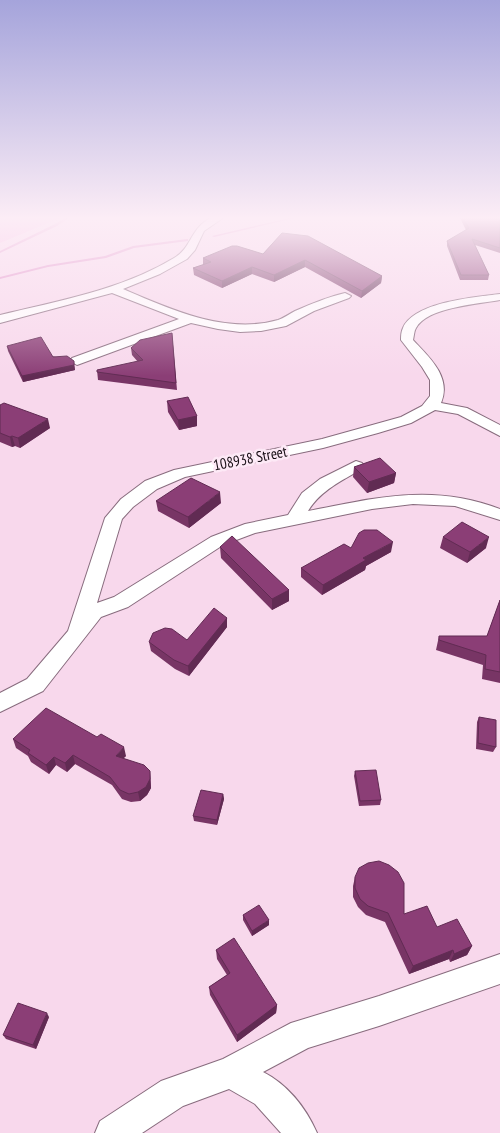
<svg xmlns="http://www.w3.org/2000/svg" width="500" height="1133" font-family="'PT Sans Narrow',sans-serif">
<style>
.green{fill:#fab9e5}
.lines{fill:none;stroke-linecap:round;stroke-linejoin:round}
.stream{fill:#e08cc7;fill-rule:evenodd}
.street-casing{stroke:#886c7e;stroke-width:2}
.street{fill:#fff;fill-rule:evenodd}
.wall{fill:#783565}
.shaded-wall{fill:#612b53}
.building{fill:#8b3e76;stroke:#612b53}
.labels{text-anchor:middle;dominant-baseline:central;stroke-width:5;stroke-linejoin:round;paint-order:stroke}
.street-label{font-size:15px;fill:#160c13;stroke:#fde9f6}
</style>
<rect width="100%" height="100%" fill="#f8d8ec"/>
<path class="green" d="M0 218H60L0 243Z"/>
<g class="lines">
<path class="stream" d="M65 218H69L57 226 0 253V251L55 224Z
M290 218H295L214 237 212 236Z
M187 239H188V241L134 248 106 258 48 267 0 279V277L48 265 105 256 133 246Z"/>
<defs>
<path id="street" d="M211 218H223L204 231 195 250 187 259 160 274 123 289C170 309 226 335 278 320 284 318 289 314 295 311 311 304 328 297 345 293L351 296 349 298 314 311 286 326 261 331 240 332 218 329 191 323 77 365 70 361 72 358 179 319 112 293 0 323V315C58 301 121 290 174 258 192 248 190 228 211 218Z
M500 294V300C479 304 427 307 416 328 414 331 414 336 413 340 429 357 452 377 441 403L467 408 500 425V436L458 414 435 410 411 423 378 433 323 448 185 477 157 489 133 507 122 519 97 603 114 597 211 537 245 524 288 515 302 493 320 479 356 461 362 463 364 466 362 469C341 481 320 491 308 511 376 498 432 483 500 509V520L455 506 413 504 372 509 255 533 223 545 128 607 101 617 43 691 0 712V693L27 679 68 631 105 518 121 499 145 481 174 470 322 439 401 417 422 406 430 396V380L422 367 401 340C401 336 401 332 403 328 414 302 475 297 500 294Z
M500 954V984L379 1026 308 1048 263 1072C288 1085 306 1108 317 1133H281L255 1104 229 1089 183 1106 142 1133H95L100 1121 161 1081 223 1059 291 1023 379 996Z"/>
</defs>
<use href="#street" class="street-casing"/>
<use href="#street" class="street"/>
</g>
<path class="wall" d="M460 218H500V253L475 245 489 275 488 280H460L447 246V241L466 230Z
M282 233 382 276 381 283 361 298 305 267 274 282 252 274 222 288 194 275 193 268 203 265V258L263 254Z
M172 333 177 390 98 380 97 370 138 362 132 355 131 348Z
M7 346 74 361 75 370 23 382 8 351Z
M167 401 197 416V426L179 430 168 412Z
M0 405 50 428 20 448 15 446 12 447 0 442Z
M354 467 396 473 394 483 367 493 353 477Z
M156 501 221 503 189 528 158 511Z
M443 537 486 548 467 563 440 548Z
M220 547 289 590V601L272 610 221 558Z
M351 548 391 552 366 566 365 570 322 595 301 577V568Z
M500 600V683L482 679 483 665 436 650 439 636H487Z
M227 618V627L189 676 175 669 151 651 149 642 187 640Z
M479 717 496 747 493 752 476 749 477 722Z
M13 739 126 756 123 758 150 771 151 788 147 795 140 801 131 802 122 799 112 785 75 764 67 772 56 765 49 774 31 762 28 756 16 748Z
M355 771 381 800 380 805 359 806 354 776Z
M223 794 224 799 217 825 194 821 193 816Z
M355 877 404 914 437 927 472 946 467 955 450 962 449 959 409 974 385 922 366 915 358 907 353 897V886Z
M243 915 269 925 252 936 243 920Z
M216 950 277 1005 276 1013 237 1042 210 995 209 987 227 975 217 959Z
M49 1017 36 1049 6 1039 3 1035Z"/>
<path class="shaded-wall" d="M305 260V267L274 282V275Z
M252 267V274L222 288V281Z
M382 276 381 283 361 298 362 291Z
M74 365 75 370 23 382 22 376Z
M197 416V426L179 430 178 420Z
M48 419 50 428 20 448 18 438Z
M12 436 15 446 12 447 10 437Z
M396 473 394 483 367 493 369 482Z
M220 492 221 503 189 528 188 517Z
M489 537 486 548 467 563 470 552Z
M393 542 391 552 366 566 365 570 322 595 323 585 363 558Z
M289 590V601L272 610V599Z
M227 618V627L189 676 188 666Z
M124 747 126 756 118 764 116 756Z
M73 755 75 764 67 772 65 763Z
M54 757 56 765 49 774 46 765Z
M150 771 151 788 147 795 140 801 138 792Z
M223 794 224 799 217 825V820Z
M269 920V925L252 936V931Z
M472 946 467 955 450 962 454 954Z
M453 950 449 959 409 974 413 966Z
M277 1005 276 1013 237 1042V1035Z
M47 1013 49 1017 36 1049 33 1045Z"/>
<path class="building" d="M463 218H500V248L472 239 489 275H461L447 241 469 228Z
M282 233 308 236 382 276 362 291 305 260 274 275 252 267 222 281 193 268 211 262 203 258 232 246H237L263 254Z
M172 333 176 383 97 372V370L143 360 131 348 140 340Z
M41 337 53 357 67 356 74 361V365L22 376 7 346Z
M188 397 197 416 178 420 167 401Z
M4 403 48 419 18 438 12 436 10 437 0 433V405Z
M380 458 396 473 369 482 354 467Z
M191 478 220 492 188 517 156 501Z
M462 522 489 537 470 552 443 537Z
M364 530H377L393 542 363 558 366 560 323 585 301 568 344 544 351 548 359 533Z
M232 536 289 590 272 599 220 547Z
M500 600V672L485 669 486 655 439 640V636H487Z
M214 608 227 618 188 666 174 660 149 642 153 633 165 628 172 629 187 640Z
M46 708 97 737 101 734 124 747 116 756 144 765 150 771V779L146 787 138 792 129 794 120 790 110 777 73 755 65 763 54 757 46 765 28 753 30 750 13 739Z
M479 717 496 720V747L478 743Z
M376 770 381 800 360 801 355 771Z
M201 790 223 794 217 820 193 816Z
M379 861 389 865 398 872 404 883V914L427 906 437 927 457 919 472 946 454 954 453 950 413 966 388 913 368 906 360 899 355 888V877L359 868 368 863Z
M259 905 269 920 252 931 243 915Z
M234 938 277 1005 237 1035 209 987 230 973 216 950Z
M18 1003 47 1013 33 1045 3 1035Z"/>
<linearGradient id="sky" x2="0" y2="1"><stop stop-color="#a5a4db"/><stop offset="0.58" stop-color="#fcedf6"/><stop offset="1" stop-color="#fcedf6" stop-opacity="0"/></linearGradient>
<rect width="500" height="376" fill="url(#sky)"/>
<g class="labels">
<g class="street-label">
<text transform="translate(250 458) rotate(-11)">108938 Street</text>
</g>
</g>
</svg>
